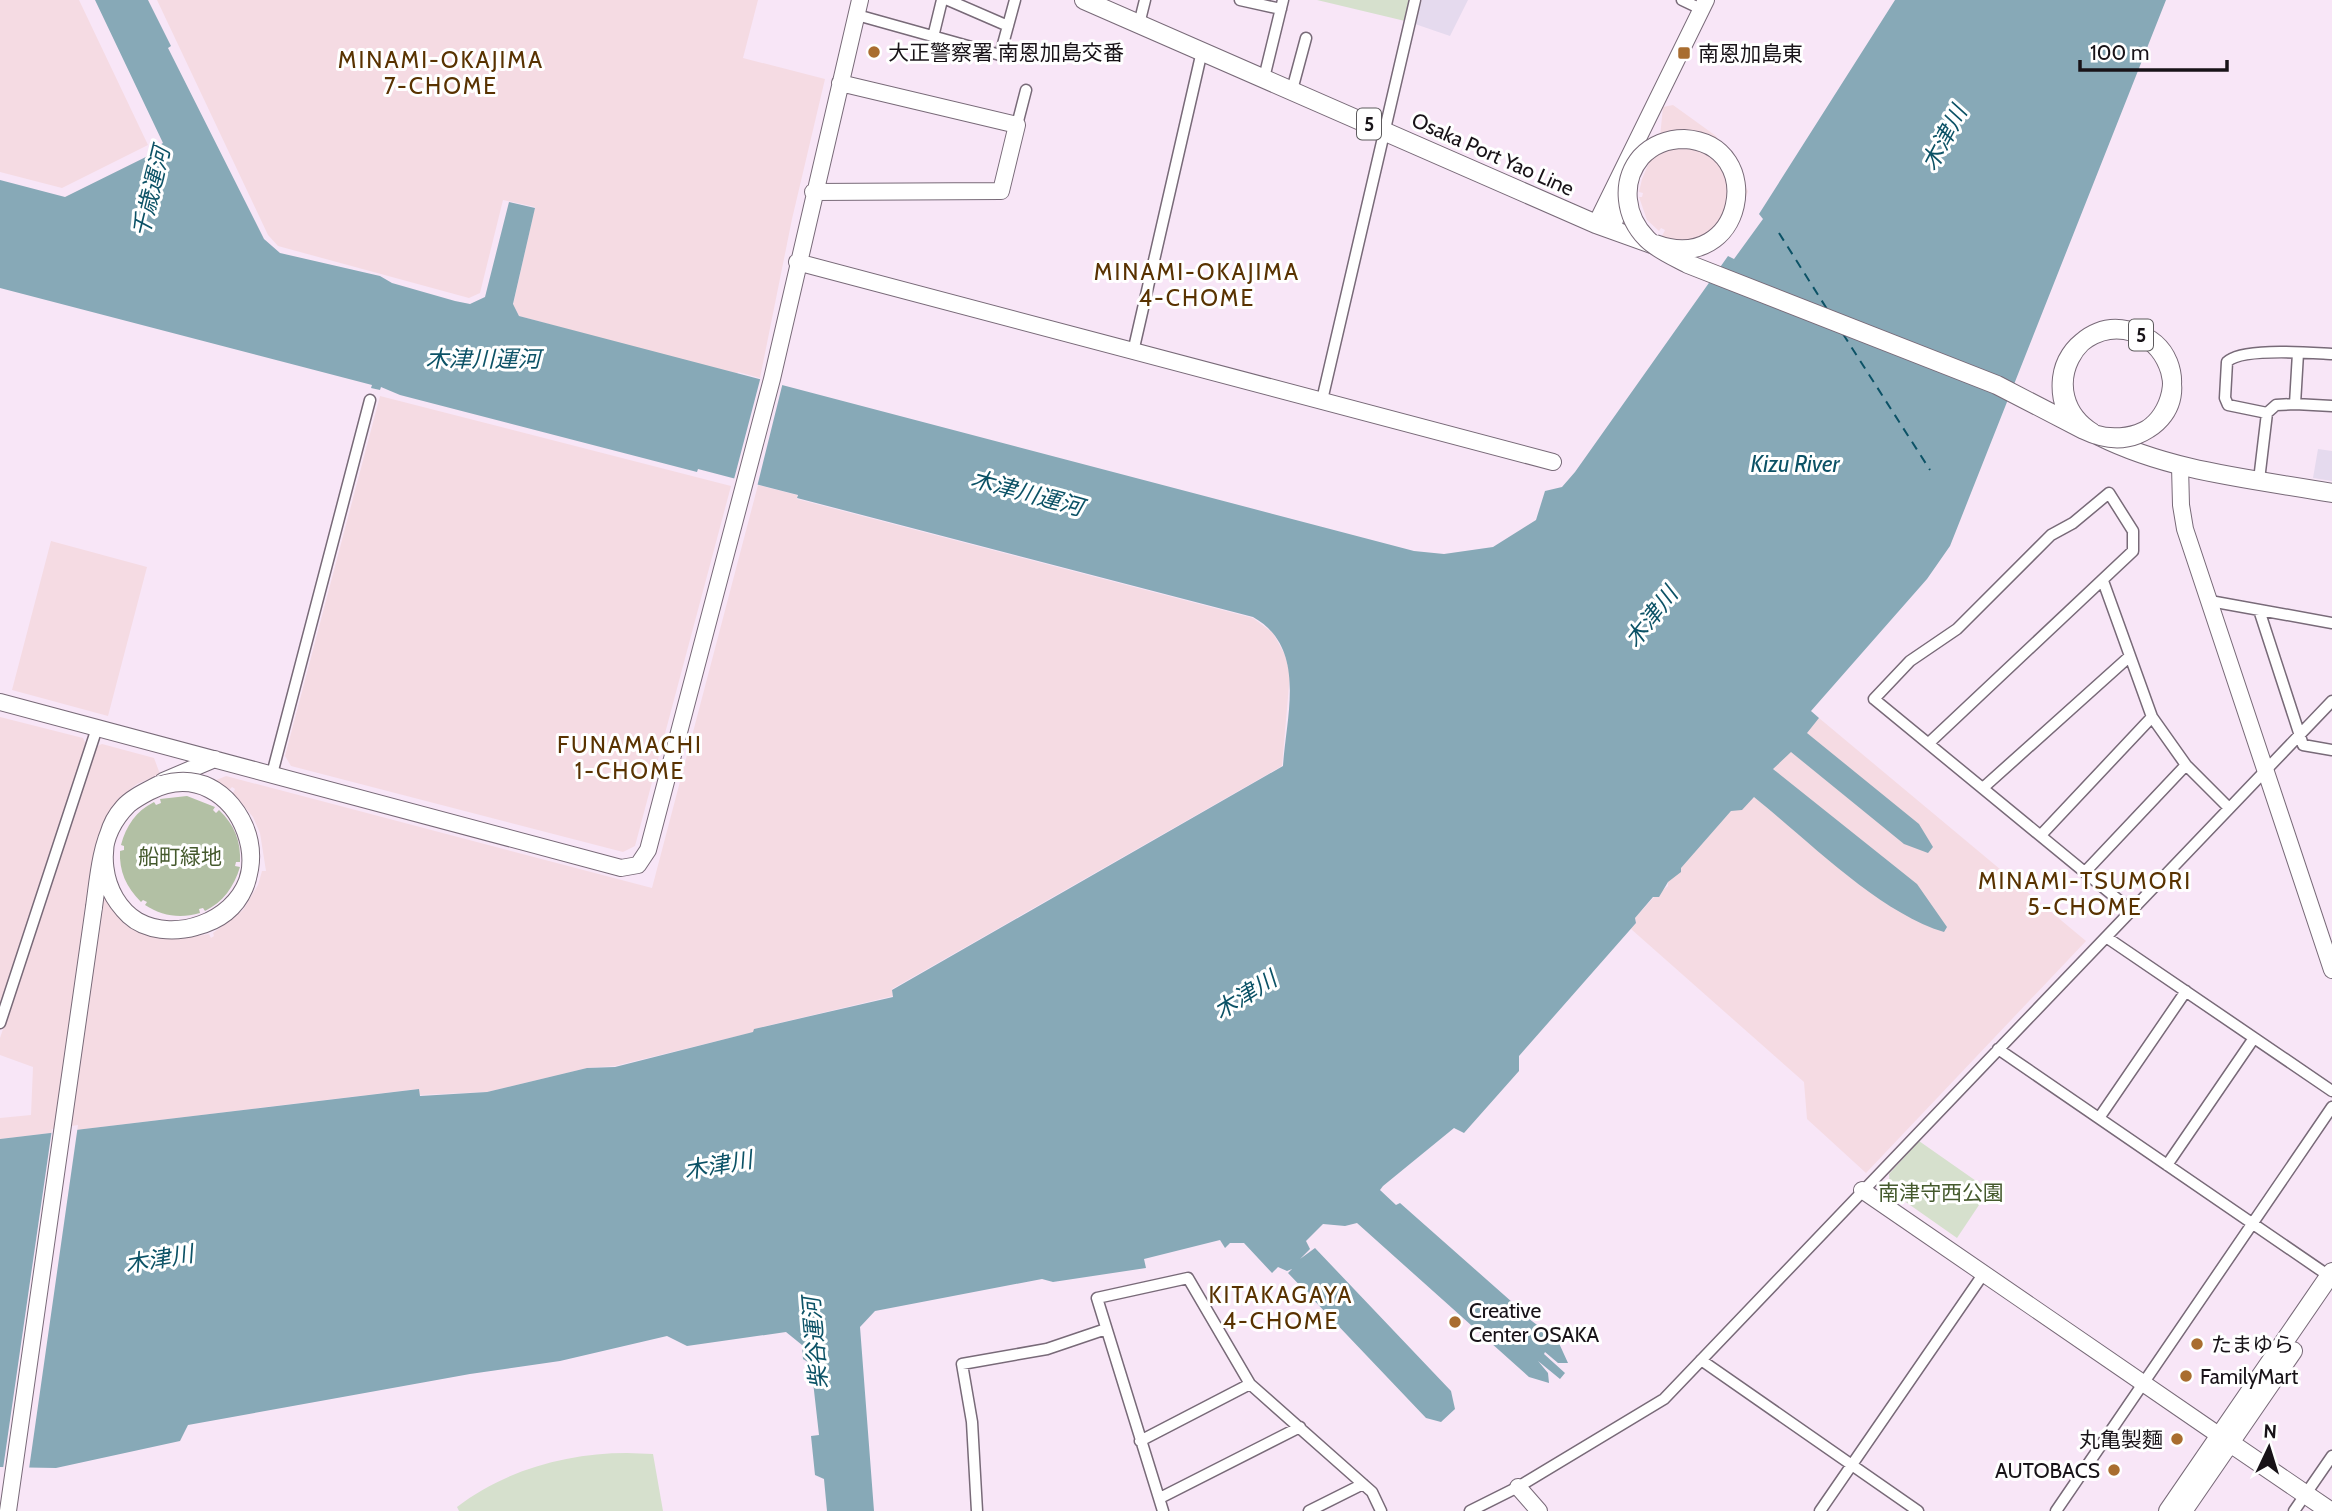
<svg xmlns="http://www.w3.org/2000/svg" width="2332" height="1511" font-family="Cabin,'Noto Sans JP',sans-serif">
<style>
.industrial{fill:#f5dbe3}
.education{fill:#e5daee}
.green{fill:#d6e0cd}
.forest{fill:#b2c0a4}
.water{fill:#87a9b7}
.pier{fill:#f8e6f7}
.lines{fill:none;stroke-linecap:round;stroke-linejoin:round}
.ferry{stroke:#0c5266;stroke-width:2;stroke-dasharray:9 7;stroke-linecap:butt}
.street-casing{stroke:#786a78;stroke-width:13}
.secondary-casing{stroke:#786a78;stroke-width:18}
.primary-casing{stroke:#786a78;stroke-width:20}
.street{stroke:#fff;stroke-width:10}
.secondary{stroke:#fff;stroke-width:16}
.primary{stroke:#fff;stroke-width:18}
.secondary-bridge-casing{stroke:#786a78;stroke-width:18;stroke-linecap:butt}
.primary-bridge-casing{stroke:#786a78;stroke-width:20;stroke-linecap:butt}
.secondary-bridge{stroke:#fff;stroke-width:16}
.primary-bridge{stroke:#fff;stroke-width:18}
.poi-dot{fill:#a96d2f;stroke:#fff;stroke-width:2.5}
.labels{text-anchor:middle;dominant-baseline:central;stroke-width:6;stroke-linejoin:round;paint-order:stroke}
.shield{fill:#fff;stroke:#5d5a5d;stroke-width:2}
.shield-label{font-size:19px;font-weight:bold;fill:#181318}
.poi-label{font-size:21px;fill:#181318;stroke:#fff;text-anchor:start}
.street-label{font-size:21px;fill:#181318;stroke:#fff}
.park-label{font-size:21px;fill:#455a2d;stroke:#fff}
.neighbourhood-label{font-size:23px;letter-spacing:2px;fill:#593201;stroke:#fff}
.water-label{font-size:23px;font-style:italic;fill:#0c5266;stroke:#fff}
</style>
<rect width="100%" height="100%" fill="#f8e6f7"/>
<path class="industrial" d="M0 0H79L148 145 62 188 0 172Z
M157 0H758L743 58 825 79 792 219 760 378 738 372 736 375 519 316 513 305 535 207 503 200 480 293 469 298 278 246 268 235Z
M1673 105 1716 136 1748 191 1739 221 1727 238 1706 252 1687 257 1654 252 1665 230 1661 228 1659 231 1647 220 1639 197H1642L1643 193 1639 192 1642 179 1660 137 1663 107Z
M380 396 731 486 635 846 623 852 291 766 285 756Z
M758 485 797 495V499L1253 618 1273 633 1285 655 1290 674 1282 766 892 989 893 996 754 1029V1032L615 1066 587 1068 487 1092 420 1095 418 1089 0 1139V1118L31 1115 33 1067 0 1055V1038L97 746 102 744 154 758 160 774 137 784 119 798 102 826 97 848 127 920 124 924 128 926 131 923 158 937 179 939 209 934 211 938 214 936 213 933 243 910 258 885 262 871H266L260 833 253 817 233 793 235 789 232 787 229 790 214 781 226 776 652 888Z
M51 541 147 567 108 716 12 690Z
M0 717 83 738 86 744 0 1007Z
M1819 718 2086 941 1866 1173 1807 1119 1804 1082 1631 929 1636 923 1635 918 1654 897 1668 886V882L1731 811 1776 771 1773 769Z"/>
<path class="education" d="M1422 0H1468L1450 36 1415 24Z
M2318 449 2332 451V481L2313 478Z"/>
<path class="green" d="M1317 0H1410L1405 21Z
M1919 1141 1989 1190 1957 1238 1890 1191 1889 1174Z
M627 1453 653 1454 663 1511H459L457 1507C505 1470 567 1453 627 1453Z"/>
<path class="forest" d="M187 796 215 807 213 810 216 813 219 810C235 825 241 842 240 862H236L235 866 240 867C234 887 223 902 205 911L203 908 199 909 200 913C180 919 162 916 145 905L147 902 143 900 141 902C126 887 119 871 120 851L124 850V846L121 845C126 826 136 811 154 802L156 805 161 803 160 799Z"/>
<path class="water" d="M95 0H148L171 46 168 48 264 239 280 253 380 276 392 283 455 301 470 304 485 297 509 202 535 208 513 304 519 316 1414 551 1444 554 1493 547 1536 520 1545 491 1562 487 1575 472 1728 256 1734 259 1763 219 1759 214 1895 0H2166L1950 546 1927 579 1811 711 1819 718 1807 733 1919 824 1933 847 1928 853 1904 844 1791 752 1773 769 1917 884 1947 927 1944 932C1878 912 1809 841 1754 797L1742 810 1731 811 1681 868V872L1668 882 1659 897H1653L1635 918 1636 923 1519 1056V1071L1464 1133 1454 1128 1383 1186 1380 1190 1396 1205 1400 1203 1521 1310 1520 1312 1558 1341 1568 1363H1558L1545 1352 1544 1354 1565 1373 1560 1379 1538 1361 1548 1373 1549 1383 1529 1377 1357 1223 1345 1226 1323 1224 1306 1241 1310 1249 1300 1259 1315 1248 1451 1391 1455 1409 1441 1422 1426 1418 1288 1273 1292 1269 1287 1271 1278 1267 1272 1273 1244 1243H1230L1225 1248 1220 1240 1144 1259 1146 1268 1053 1282 1042 1279 875 1311 860 1327 874 1511H827L824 1479 815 1475 811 1436 819 1435 811 1364 803 1359 802 1345 786 1332 687 1346 667 1336 560 1361 470 1374 188 1425 180 1441 56 1468 0 1467V1139L419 1089 420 1096 487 1092 587 1068 615 1067 753 1032 754 1029 893 997 892 990 1283 766C1286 716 1308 648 1253 617L797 498 798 495 698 469 697 472 400 395 381 387 380 390 371 388 372 385 0 288V180L65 197 160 150 158 146 163 143Z"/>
<path class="pier" d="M761 376 783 382 757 487 733 483Z
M78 1125 29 1469H3L52 1129Z"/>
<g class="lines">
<path class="ferry" d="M1779 233 1827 309
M1843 334 1930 470"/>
<defs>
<path id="street" d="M948 0 1008 26
M1240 0 1281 9
M1682 0 1701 9
M857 15 1000 55 1015 0
M1139 24 1145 0
M933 37 942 0
M1264 78 1283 0
M1292 90 1306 38
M1017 125 1026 90
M1133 352 1202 51
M1322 400 1415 0
M2295 404 2332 406
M2267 413 2276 405 2295 404 2298 353
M2259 480 2267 413 2228 405 2225 398 2227 362C2241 347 2311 353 2332 354
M2103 581 2152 717 2186 765 2229 808
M2210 601 2332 623
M2259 610 2303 745 2332 750
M1930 742 2133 551V531L2109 493 2073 523 2051 535 1957 629 1910 661 1874 699 2132 911
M272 774 370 400
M1984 787 2130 656
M2041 835 2152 717
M2085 872 2186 765
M2106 937 2332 1091
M0 1023 97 728
M1998 1049 2332 1278
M2099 1118 2186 991
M2167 1165 2254 1038
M1701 1360 1918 1511
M1140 1441 1250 1384 1372 1492 1381 1511
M1160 1498 1300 1427
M977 1511 972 1422 962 1364 1047 1349 1106 1329
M1163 1511 1097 1298 1188 1278 1250 1384
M1309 1511 1363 1484
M1470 1511 1518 1487 1664 1399 2332 701
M1820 1511 1984 1273
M2056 1511 2332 1107
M2294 1511 2332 1456"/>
<path id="secondary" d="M813 192 1001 191 1017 125 840 83
M1596 224 1706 0
M1612 230 1626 184
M797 262 1553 462
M2180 466 2181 505 2185 529 2332 970
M0 702 621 868 638 865 648 850 772 379 860 0
M163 781 215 759
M1862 1190 2220 1436
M1518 1487 1539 1511
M8 1511 94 907"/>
<path id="primary" d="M1084 0 1596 224 1660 247
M2099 436C2171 472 2254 479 2332 493
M2223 1438 2330 1511
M2168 1511 2332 1272
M2183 1511 2293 1351"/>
</defs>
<use href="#street" class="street-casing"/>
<use href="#secondary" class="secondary-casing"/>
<use href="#primary" class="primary-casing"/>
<use href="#street" class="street"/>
<use href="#secondary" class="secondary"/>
<use href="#primary" class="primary"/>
<defs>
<path id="secondary-bridge" d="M94 907C98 879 100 848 113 823 121 808 134 800 149 792 241 745 298 901 196 927 175 933 146 932 129 916 52 841 170 732 232 805 250 827 256 854 247 881 232 921 176 942 138 921 100 898 94 839 123 807 132 797 146 791 159 784"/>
<path id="primary-bridge" d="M1655 244C1744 277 1769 144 1684 139 1668 139 1652 145 1641 157 1620 182 1625 217 1647 239 1658 250 1675 257 1688 264L1997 385 2084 430C2167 470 2207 354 2133 332 2101 322 2066 344 2062 378 2053 464 2191 452 2170 371 2165 355 2155 342 2140 335 2078 305 2031 395 2093 433"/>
</defs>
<use href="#secondary-bridge" class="secondary-bridge-casing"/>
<use href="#primary-bridge" class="primary-bridge-casing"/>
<use href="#secondary-bridge" class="secondary-bridge"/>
<use href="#primary-bridge" class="primary-bridge"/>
</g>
<g class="poi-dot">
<circle cx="874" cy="52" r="7"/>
<rect x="1677" y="46" width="14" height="14" rx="3.5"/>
<circle cx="1455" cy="1322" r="7"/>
<circle cx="2197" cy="1344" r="7"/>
<circle cx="2186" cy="1376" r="7"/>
<circle cx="2177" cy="1439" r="7"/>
<circle cx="2114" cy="1470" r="7"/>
</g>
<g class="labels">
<g class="shield">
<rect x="1357" y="108.5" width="24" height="31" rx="5"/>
<rect x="2129" y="319.5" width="24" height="31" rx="5"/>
</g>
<g class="shield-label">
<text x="1369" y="124">5</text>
<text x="2141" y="335">5</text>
</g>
<g class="poi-label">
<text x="888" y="52">大正警察署 南恩加島交番</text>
<text x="1698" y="53">南恩加島東</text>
<text x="1469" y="1310">Creative<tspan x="1469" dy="24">Center OSAKA</tspan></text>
<text x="2211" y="1344">たまゆら</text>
<text x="2200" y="1376">FamilyMart</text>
<text x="2163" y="1439" text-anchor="end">丸亀製麵</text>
<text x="2100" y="1470" text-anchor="end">AUTOBACS</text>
</g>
<g class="street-label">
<text transform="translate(1493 154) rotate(24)">Osaka Port Yao Line</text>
</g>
<g class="park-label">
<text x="180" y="856">船町緑地</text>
<text x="1941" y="1192">南津守西公園</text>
</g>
<g class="neighbourhood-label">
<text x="441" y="60">MINAMI-OKAJIMA<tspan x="441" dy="26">7-CHOME</tspan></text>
<text x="1197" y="272">MINAMI-OKAJIMA<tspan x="1197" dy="26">4-CHOME</tspan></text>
<text x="630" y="745">FUNAMACHI<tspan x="630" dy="26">1-CHOME</tspan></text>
<text x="2085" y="881">MINAMI-TSUMORI<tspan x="2085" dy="26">5-CHOME</tspan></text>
<text x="1281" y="1295">KITAKAGAYA<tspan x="1281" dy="26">4-CHOME</tspan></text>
</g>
<g class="water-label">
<text transform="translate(1944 138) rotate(-62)">木津川</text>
<text transform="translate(151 192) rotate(-76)">千歳運河</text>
<text x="483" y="359">木津川運河</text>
<text x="1795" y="464">Kizu River</text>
<text transform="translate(1027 493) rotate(15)">木津川運河</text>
<text transform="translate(1651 617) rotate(-52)">木津川</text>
<text transform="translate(1245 995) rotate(-32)">木津川</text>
<text transform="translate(718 1165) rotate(-10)">木津川</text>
<text transform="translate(159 1259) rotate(-10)">木津川</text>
<text transform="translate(815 1343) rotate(-95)">柴谷運河</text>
</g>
</g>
<g transform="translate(2269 1448) rotate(4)" stroke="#ffffff" stroke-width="5" paint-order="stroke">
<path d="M0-5L12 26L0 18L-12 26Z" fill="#181318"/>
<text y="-10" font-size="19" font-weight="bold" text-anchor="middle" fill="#181318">N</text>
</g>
<path d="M2080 60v10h147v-10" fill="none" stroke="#181318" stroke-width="3.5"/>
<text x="2090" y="60" font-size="21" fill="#181318" stroke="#ffffff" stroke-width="5" paint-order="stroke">100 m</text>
</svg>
